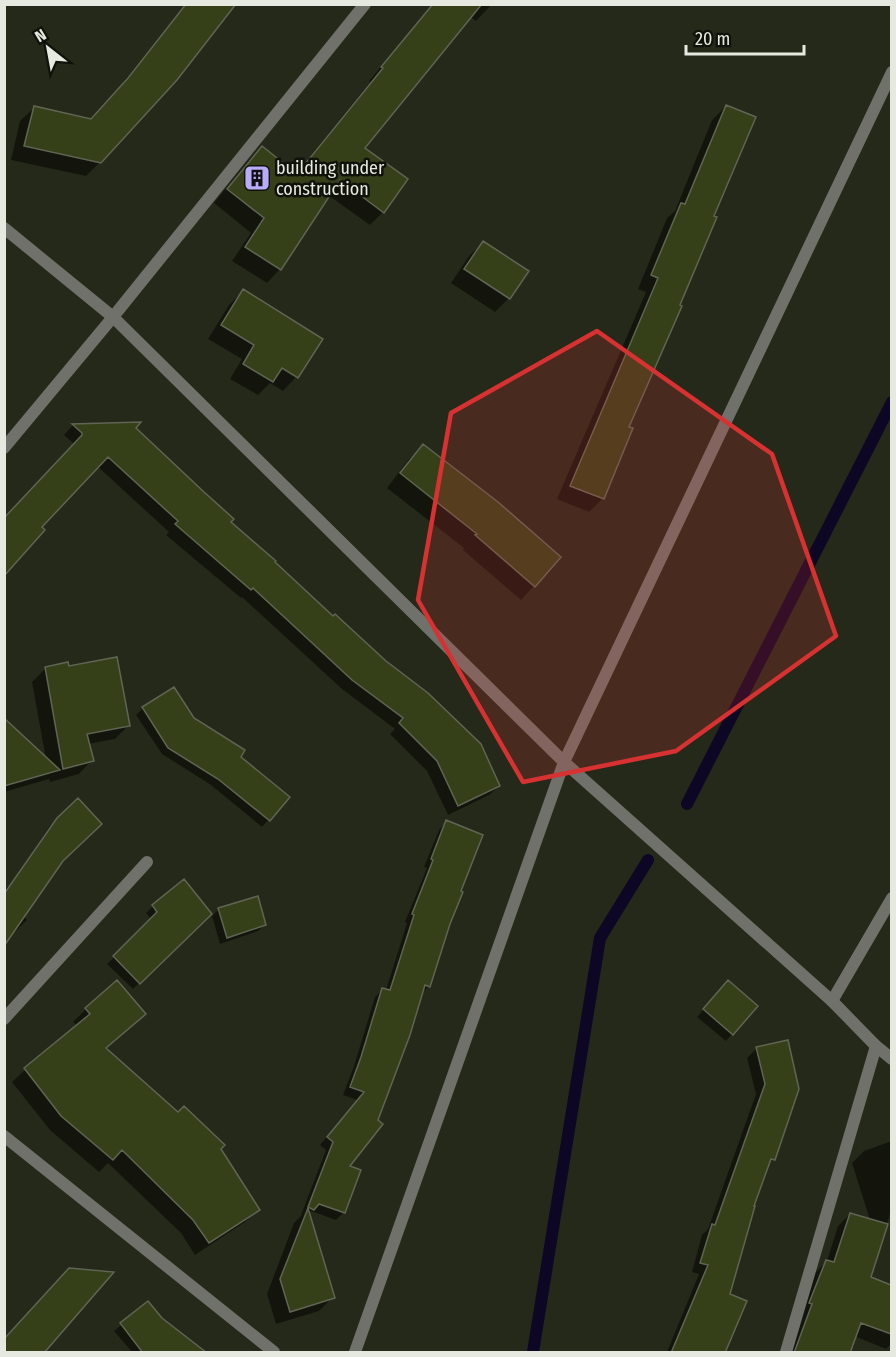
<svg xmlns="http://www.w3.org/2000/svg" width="896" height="1357" font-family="'Fira Sans Condensed',sans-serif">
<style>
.shadow{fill:#0007}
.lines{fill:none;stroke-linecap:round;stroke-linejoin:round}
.stream{stroke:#0e0625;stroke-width:12}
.building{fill:#354018;stroke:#5f6553;stroke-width:1.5}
.minor{stroke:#6f716a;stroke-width:12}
.tertiary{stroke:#6f716a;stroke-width:12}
.marked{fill:#d73231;fill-opacity:0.2;stroke:#d73231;stroke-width:4.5;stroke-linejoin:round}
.labels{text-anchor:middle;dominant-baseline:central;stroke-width:5;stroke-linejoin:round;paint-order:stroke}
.poi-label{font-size:18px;fill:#e6e9df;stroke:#0f110a;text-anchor:start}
</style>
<rect width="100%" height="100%" fill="#25291a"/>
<path class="shadow" d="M185 4H234L100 162 86 176 11 160 20 121 34 108 90 120 114 94Z
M455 4H492L476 21Z
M432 7 363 149 383 212 370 225 328 195 280 269 267 283 232 261 251 233 214 203 248 161 262 148 295 175 370 82 369 81 419 21Z
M726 106 627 427 603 498 589 512 557 499 646 292 638 289 667 218 675 211 712 120Z
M483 243 527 271 509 298 495 312 451 283 469 256Z
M243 291 320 339 296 377 283 391 270 383 258 395 230 379 242 359 208 339 229 305Z
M138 423 134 428 229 522 273 562 499 786 489 795 448 815 427 771 390 734 395 729 342 689 242 597 241 598 166 535 169 532 97 466 39 527 73 446V443L64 435 73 425Z
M423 446 534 586 521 600 463 550 464 548 387 488 409 459Z
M46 668H68L129 725 115 739 88 744 92 760 79 774 50 782 49 779 4 792V720L46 759 32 682Z
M143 708 193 719 288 797 262 827 211 785 162 754 136 715Z
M78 800 62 861 24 916 27 920 4 942V890L10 885 50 826Z
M446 822 449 924 429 986 420 995 347 1167 344 1212 336 1220 311 1211 308 1214 333 1297 319 1311 276 1324 267 1294 294 1223 302 1215H301L326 1150 320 1145 357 1100 343 1095 354 1066 375 997 383 989 386 990 407 923 405 922 427 868 424 867 439 830Z
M153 906 210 914 133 989 107 964 152 920 146 913Z
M219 909 265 924 258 931 220 944 212 916Z
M722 989 756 1006 726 1041 697 1017Z
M86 1009 144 1014 131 1027 105 1049 219 1149 258 1209 245 1222 195 1255 181 1233 108 1163 99 1172 50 1130 12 1082 25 1070 77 1026 73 1022Z
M787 1042 773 1159 767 1166 753 1207 728 1295 719 1352H667L699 1274 692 1272 702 1235 708 1229 756 1094 747 1058 757 1048Z
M892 1141V1208L869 1278 892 1286V1343L886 1349 854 1336 847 1352H788L815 1273 827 1261 838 1226 850 1214 870 1220 852 1163 864 1151Z
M148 1303 161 1319 204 1352H132L114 1331Z"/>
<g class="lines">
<path class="stream" d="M687 804 892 402
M533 1352 600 938 648 860"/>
</g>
<path class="building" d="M186 4H236L177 80 101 163 24 146 34 106 91 119 128 78Z
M433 4H482L365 148 408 179 384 213 340 180 281 270 245 247 264 218 227 189 262 146 297 174 383 68 381 67Z
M726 105 756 117 714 216 717 217 680 305 682 306 629 427 633 428 604 499 570 486 658 278 651 275 681 203 685 204Z
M483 241 529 271 510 299 464 269Z
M243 289 323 339 298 378 282 368 273 382 243 364 254 345 221 325Z
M141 422 136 428 204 492 234 519 231 522 276 561 275 562 333 616 335 614 386 661 428 693 481 744 500 786 458 806 437 761 399 723 403 718 352 680 253 588 251 590 175 524 178 521 108 457 42 527 45 530 4 576V518L82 435V433L72 424Z
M423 444 498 502 561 557 535 587 475 535 477 534 400 473Z
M117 657 130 726 87 734 94 761 63 769 45 667 68 662 69 666Z
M174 687 194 718 245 750 241 757 290 797 270 821 218 779 168 748 142 707Z
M4 718 60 770 4 786Z
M78 798 102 824 63 861 4 946V894L57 818Z
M446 820 483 835 461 891 463 892 450 924 430 987 425 985 410 1035 378 1120 383 1124 350 1166 361 1170 345 1213 319 1204 314 1210 308 1207 333 1142 327 1137 364 1092 350 1087 361 1057 382 988 390 990 414 915 412 914 433 860 431 859Z
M184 879 212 914 140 984 113 956 157 912 152 905Z
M258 896 266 925 227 938 218 908Z
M117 980 146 1014 106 1048 178 1112 184 1106 225 1145 221 1149 260 1210 209 1243 193 1220 122 1150 113 1160 61 1116 24 1068 90 1014 85 1008Z
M728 980 758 1006 733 1035 703 1009Z
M788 1040 799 1089 775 1160 771 1159 754 1206H755L730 1294 747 1301 725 1353H671L708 1265 700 1263 712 1224 715 1225 765 1084 756 1047Z
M308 1208 335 1298 290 1312 280 1279Z
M850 1213 888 1224 871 1277 891 1285V1334L861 1323 850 1353H794L812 1304 809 1303 826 1260 834 1262Z
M69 1268 114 1272 44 1353H4V1339Z
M148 1301 162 1318 207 1353H143L120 1323Z"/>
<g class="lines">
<path class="minor" d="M4 448 113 317 365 4
M832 1001 892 898
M4 1019 147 862
M4 1136 274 1352
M355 1352 564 762 892 72
M786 1352 876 1046"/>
<path class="tertiary" d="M4 228 113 317 564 762 832 1001 876 1046 892 1059"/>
</g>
<path class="marked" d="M597 331 772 454 836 636 676 751 523 782 418 600 451 413Z"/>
<defs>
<symbol id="building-square" viewBox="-11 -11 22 22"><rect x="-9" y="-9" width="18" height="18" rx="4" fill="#b8abf7" stroke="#0f110a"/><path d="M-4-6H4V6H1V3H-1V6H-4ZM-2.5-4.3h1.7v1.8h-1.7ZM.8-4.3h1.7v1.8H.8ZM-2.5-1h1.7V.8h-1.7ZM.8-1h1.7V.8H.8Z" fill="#111"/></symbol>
</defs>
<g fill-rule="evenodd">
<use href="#building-square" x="242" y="163" width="30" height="30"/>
</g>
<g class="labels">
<g class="poi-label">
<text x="276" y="168">building under<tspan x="276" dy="21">construction</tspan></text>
</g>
</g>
<rect width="896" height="1357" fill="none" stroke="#e6e9df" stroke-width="12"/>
<g transform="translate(48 48) rotate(329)" stroke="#0f110a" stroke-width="4.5" paint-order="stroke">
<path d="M0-4.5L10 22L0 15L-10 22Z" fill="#e6e9df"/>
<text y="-9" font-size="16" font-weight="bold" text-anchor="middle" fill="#e6e9df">N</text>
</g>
<path d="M686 45v9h118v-9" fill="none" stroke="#e6e9df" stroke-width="3"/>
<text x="695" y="45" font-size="18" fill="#e6e9df" stroke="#0f110a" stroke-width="4.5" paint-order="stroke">20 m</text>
</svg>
